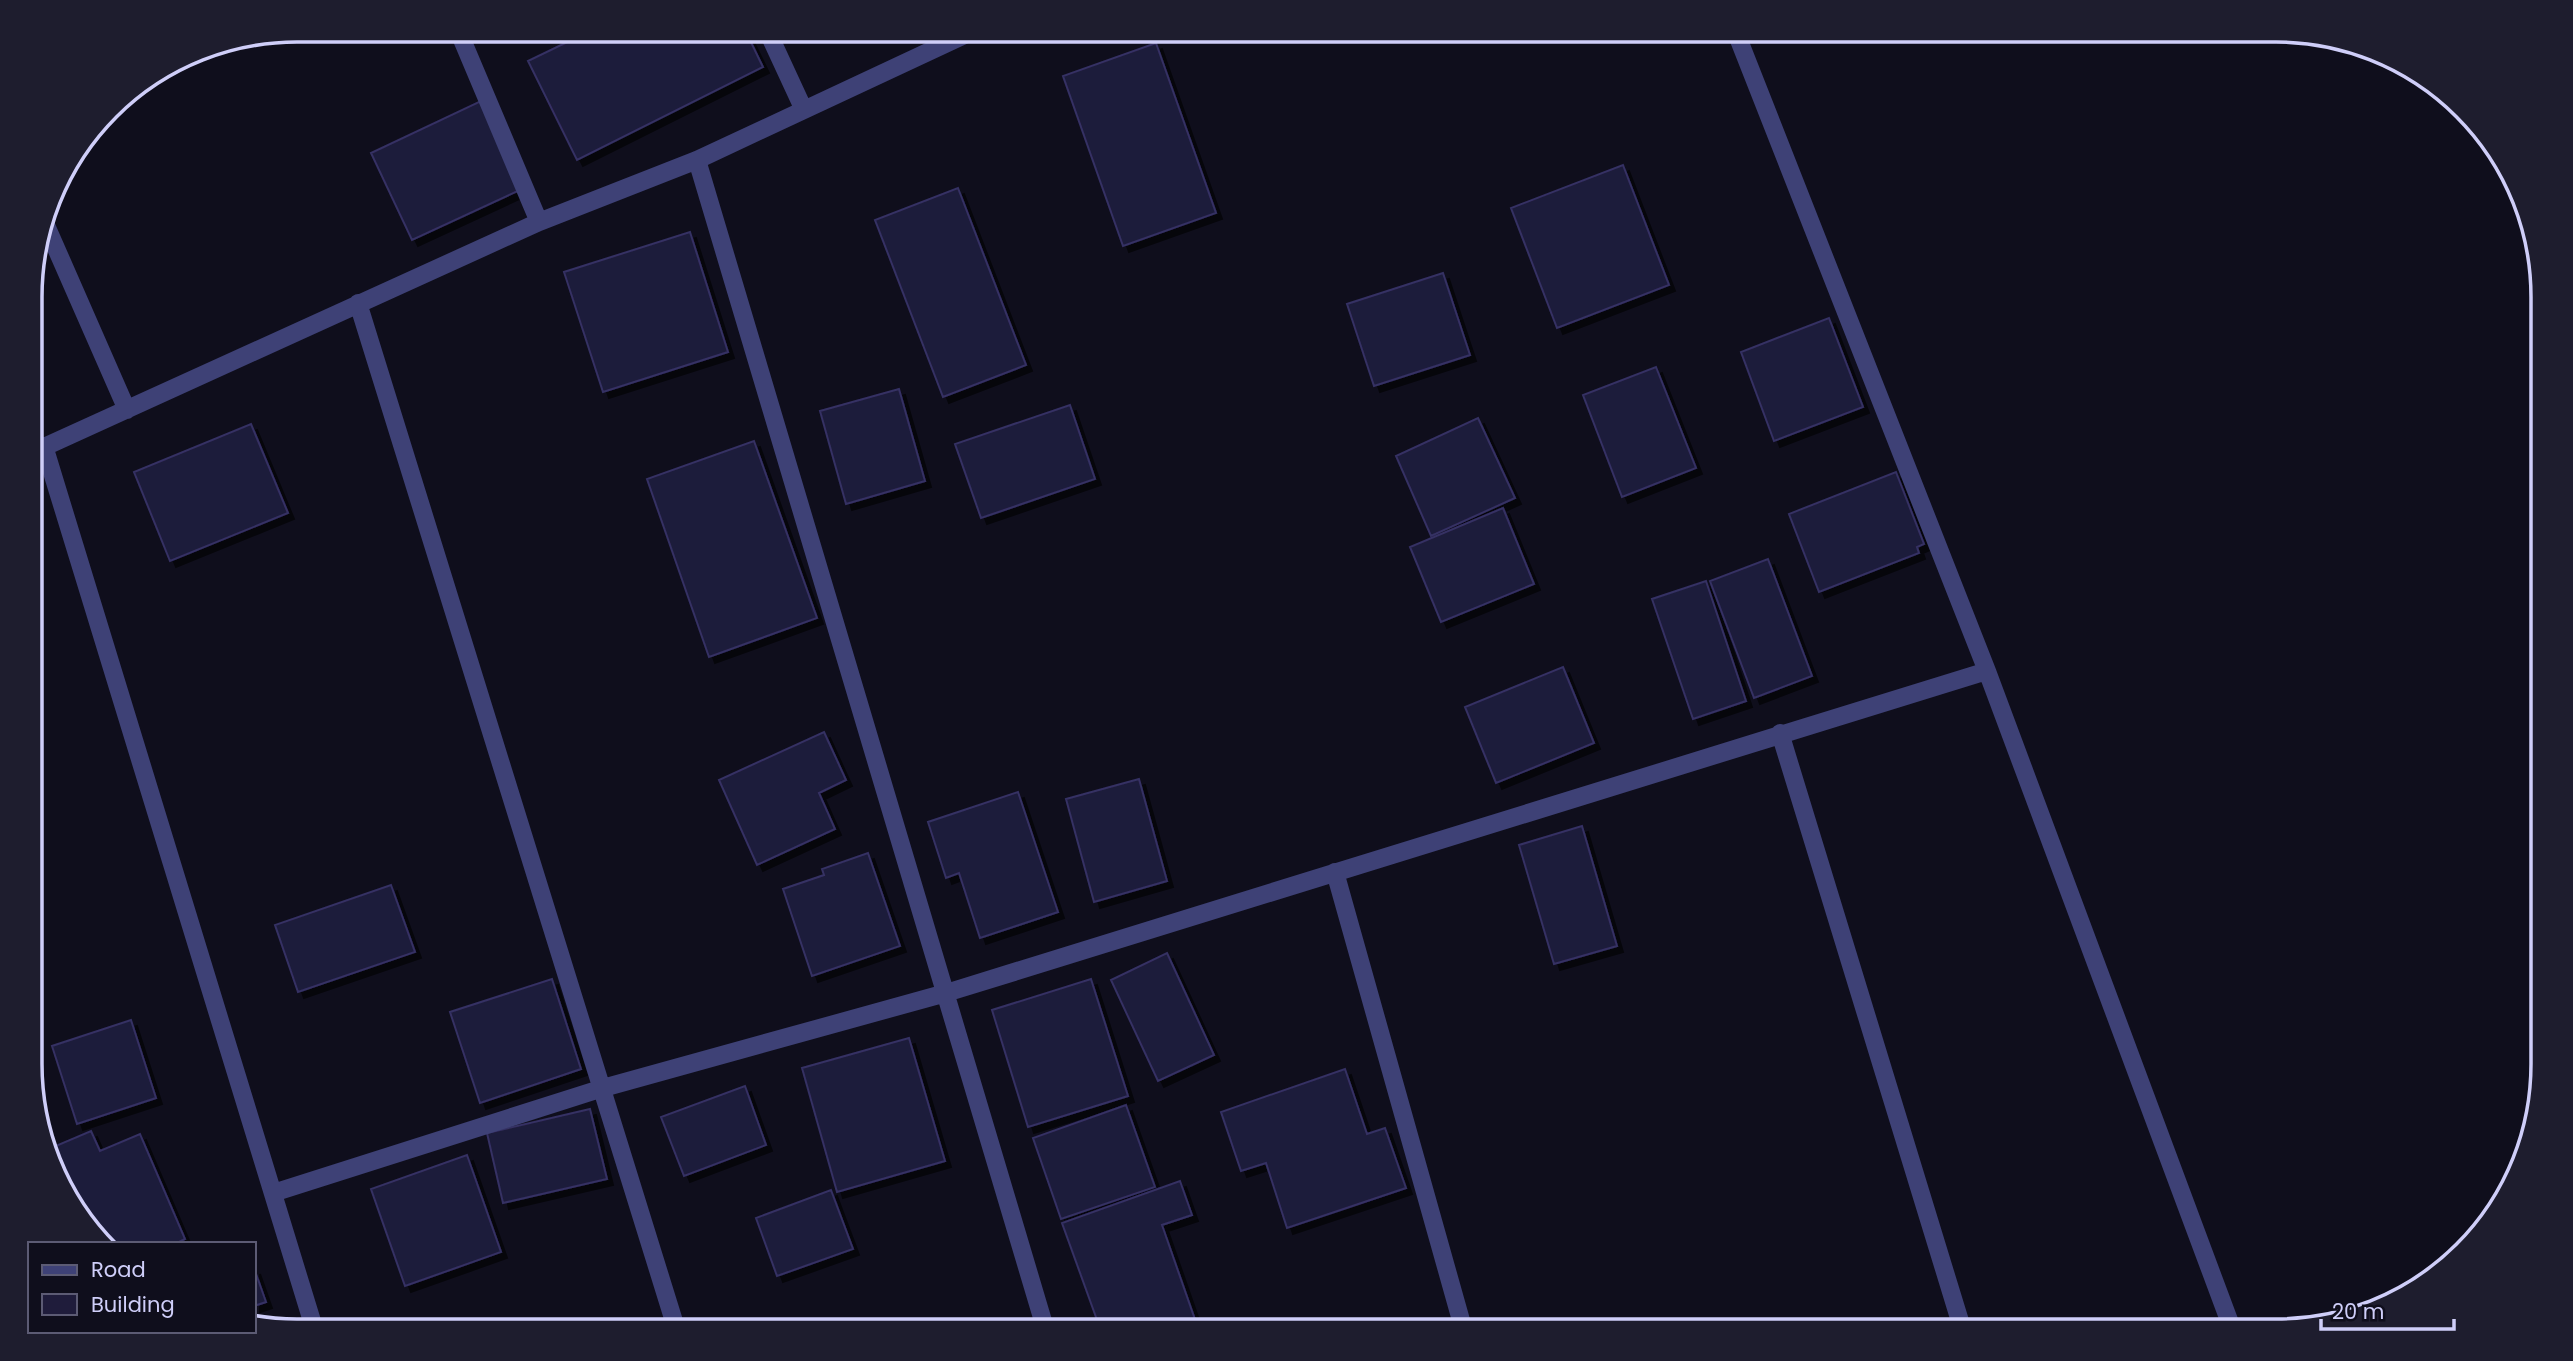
<svg xmlns="http://www.w3.org/2000/svg" width="2573" height="1361" font-family="Poppins,sans-serif">
<style>
.building{fill:#1f1c3b;stroke:#353064;stroke-width:2;filter:url(#shadow)}
.lines{fill:none;stroke-linecap:round;stroke-linejoin:round}
.minor{stroke:#3e4176;stroke-width:18}
.rim{fill:none;stroke:#cfcef9;stroke-width:3.5}
</style>
<defs>
<filter id="shadow"><feDropShadow dx="6" dy="6" stdDeviation="0" flood-color="#0009"/></filter>
</defs>
<rect width="100%" height="100%" fill="#0f0e1c"/>
<path class="building" d="M592 30H745L763 67 577 160 528 61Z
M1156 43 1216 213 1123 246 1063 76Z
M481 101 522 189 412 240 371 153Z
M1623 165 1669 285 1557 328 1511 208Z
M958 188 1026 365 943 397 875 220Z
M690 232 728 352 603 392 564 272Z
M1443 273 1470 355 1374 386 1347 304Z
M1829 318 1863 407 1774 441 1741 352Z
M1656 367 1696 468 1622 497 1583 395Z
M899 389 925 481 846 504 820 411Z
M1070 405 1095 479 981 518 955 444Z
M1478 418 1515 498 1431 536 1396 456Z
M251 424 288 513 170 561 134 472Z
M754 441 817 618 709 657 647 479Z
M1896 472 1924 544 1917 547 1919 553 1819 592 1789 514Z
M1503 508 1534 584 1441 622 1410 547Z
M1768 559 1812 676 1754 698 1710 581Z
M1706 581 1746 701 1693 719 1652 599Z
M1563 667 1594 743 1496 783 1465 707Z
M824 732 846 780 819 793 835 829 757 865 719 780Z
M1139 779 1167 881 1094 902 1066 799Z
M1018 792 1058 912 980 938 959 873 946 878 928 822Z
M1582 826 1617 946 1554 964 1519 845Z
M868 853 900 946 812 976 783 889 824 875 822 869Z
M391 885 415 952 298 992 275 925Z
M1167 953 1214 1055 1158 1081 1111 980Z
M552 979 581 1069 480 1103 450 1012Z
M1091 979 1128 1096 1028 1127 992 1010Z
M131 1020 156 1098 77 1124 52 1046Z
M909 1038 945 1161 837 1192 802 1068Z
M1345 1069 1367 1134 1385 1128 1406 1188 1287 1228 1266 1163 1241 1171 1221 1112Z
M745 1086 766 1145 684 1176 661 1117Z
M1126 1105 1155 1187 1061 1219 1033 1138Z
M590 1109 607 1179 503 1203 487 1133Z
M91 1131 100 1151 140 1134 185 1239 175 1244H102L75 1213 51 1148Z
M467 1155 501 1252 405 1286 371 1189Z
M1180 1181 1192 1215 1162 1225 1199 1331H1101L1062 1223Z
M831 1190 853 1249 777 1276 756 1218Z
M254 1268 266 1302 254 1306Z"/>
<g class="lines">
<path class="minor" d="M458 30 539 222
M767 30 803 108
M1735 30 1987 671 2233 1331
M697 160 1046 1331
M45 223 127 410
M358 303 677 1331
M44 446 315 1331
M31 453 539 222 697 160 975 30
M1780 733 1963 1331
M1335 872 1464 1331
M273 1193 603 1088 946 993 1987 671"/>
</g>
<path d="M0 0H2573V1361H0ZM297 42H2276A255 255 0 0 1 2531 297V1064A255 255 0 0 1 2276 1319H297A255 255 0 0 1 42 1064V297A255 255 0 0 1 297 42Z" fill="#1e1d2e" fill-rule="evenodd"/>
<path class="rim" d="M297 42H2276A255 255 0 0 1 2531 297V1064A255 255 0 0 1 2276 1319H297A255 255 0 0 1 42 1064V297A255 255 0 0 1 297 42Z"/>
<rect x="28" y="1242" width="228" height="91" fill="#0f0e1c" stroke="#5c5b74" stroke-width="2"/>
<rect x="42" y="1265" width="35" height="10" fill="#3e4176" stroke="#5c5b74" stroke-width="2"/>
<text x="91" y="1277" font-size="21" fill="#cfcef9">Road</text>
<rect x="42" y="1294" width="35" height="21" fill="#1f1c3b" stroke="#5c5b74" stroke-width="2"/>
<text x="91" y="1312" font-size="21" fill="#cfcef9">Building</text>
<path d="M2321 1319v10h133v-10" fill="none" stroke="#cfcef9" stroke-width="3.5"/>
<text x="2332" y="1319" font-size="21" fill="#cfcef9" stroke="#0f0e1c" stroke-width="5" paint-order="stroke">20 m</text>
</svg>
